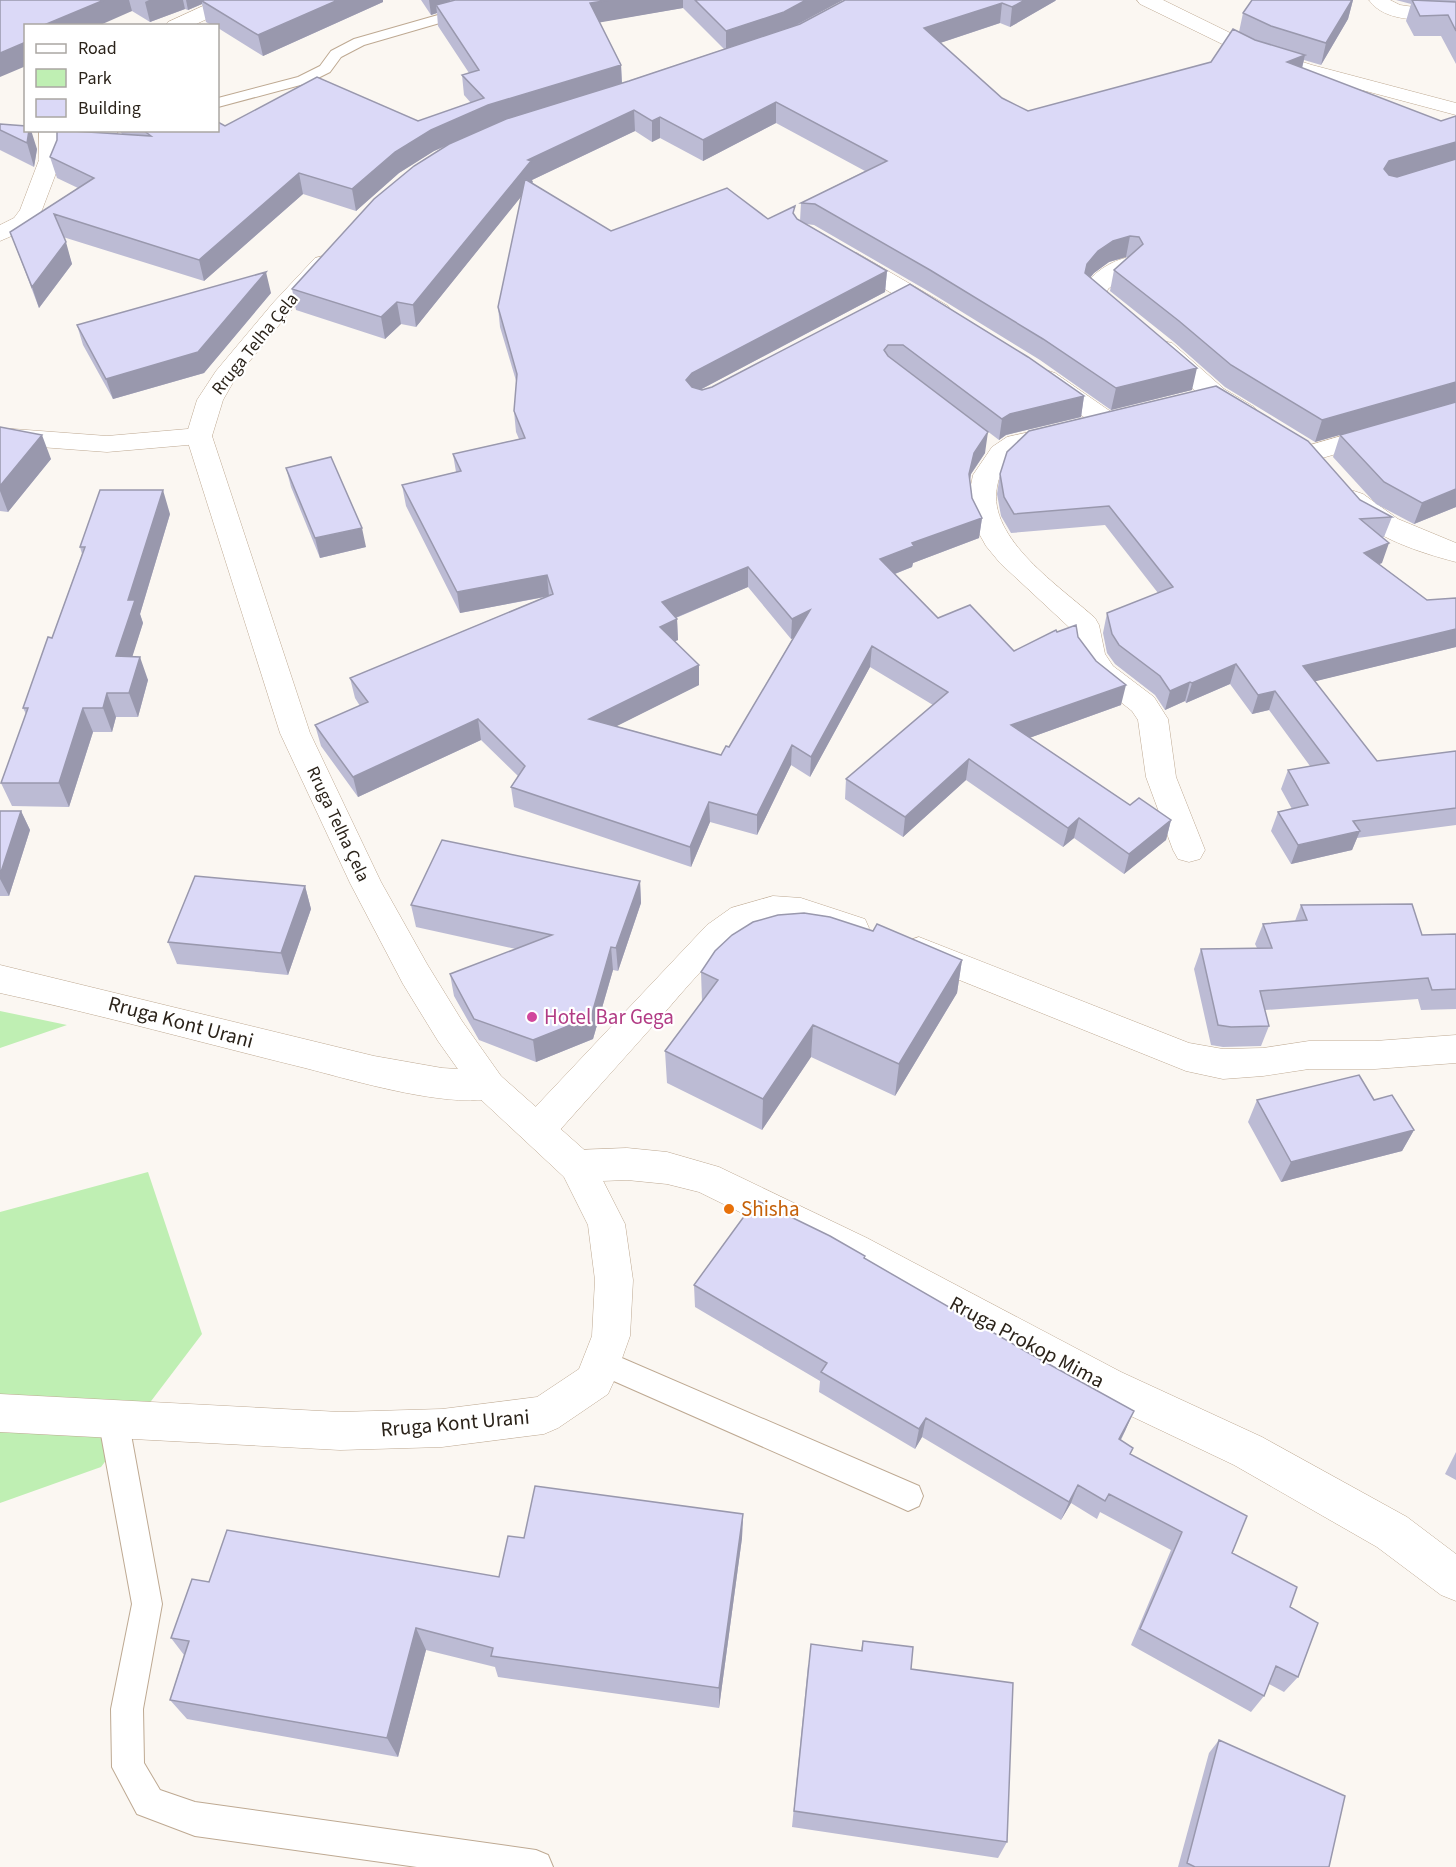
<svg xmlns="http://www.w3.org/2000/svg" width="1456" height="1867" font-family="'Source Sans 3',sans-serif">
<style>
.green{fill:#bfefb3}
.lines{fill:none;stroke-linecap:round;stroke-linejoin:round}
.lane-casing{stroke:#bea992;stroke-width:2}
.street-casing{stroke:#bea992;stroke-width:1}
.secondary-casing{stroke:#bea992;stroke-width:1}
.lane{fill:#fff;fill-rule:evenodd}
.street{fill:#fff;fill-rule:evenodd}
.secondary{fill:#fff;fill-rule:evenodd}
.wall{fill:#bcbbd4;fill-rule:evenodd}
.shaded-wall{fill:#9998ad}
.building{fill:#dbd9f7;stroke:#9998ad;stroke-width:1.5;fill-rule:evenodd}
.hotel-dot{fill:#d1479c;stroke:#fff;stroke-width:2}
.food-dot{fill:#e8710a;stroke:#fff;stroke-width:2}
.labels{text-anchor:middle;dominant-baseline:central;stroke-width:4.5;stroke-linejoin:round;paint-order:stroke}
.far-street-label{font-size:18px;fill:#2b231a;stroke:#fff}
.hotel-label{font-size:21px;fill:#b23c85;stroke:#fff;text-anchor:start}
.street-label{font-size:21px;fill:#2b231a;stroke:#fff}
.food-label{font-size:21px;fill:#c56008;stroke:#fff;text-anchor:start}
</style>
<rect width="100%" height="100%" fill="#fbf7f2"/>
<path class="green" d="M0 1011 67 1025 0 1048Z
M148 1172 202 1334 101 1467 0 1503V1212Z"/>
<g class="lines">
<defs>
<path id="lane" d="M452 11 459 15 457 18 364 45 341 57 330 72 308 83 218 107V98L298 77 320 66 331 51 354 39Z
M91 130H118L117 133 72 145 64 140 66 137Z
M601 1349 919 1486 923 1496 919 1506 908 1511 897 1506 591 1371 587 1362 591 1353Z
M113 1404 123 1408 128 1418 162 1604 143 1709 144 1763 160 1790 195 1802 536 1850 548 1855 553 1867H417L195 1836 137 1814 112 1767 111 1709 132 1604 98 1418 103 1408Z"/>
<path id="street" d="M216 0H242L239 4 192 26H165L168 22Z
M1137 0H1163L1265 50 1312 65 1456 103V115L1298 73 1251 58 1140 4Z
M1369 0H1390L1400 5 1414 7 1456 8V20C1429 19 1386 25 1369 0Z
M39 130H61V160L42 210 30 228 0 241V225L14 218 20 210 39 160Z
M849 251 857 253 948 306 951 311 948 316 939 318 930 316 841 263 837 258 841 253Z
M1125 258 1133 260 1137 265 1108 289 1107 292 1134 316 1131 321C1113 326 1093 308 1083 294 1085 277 1109 262 1125 258Z
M1163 341 1172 343 1224 389 1254 407 1258 412 1254 417C1224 425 1176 373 1154 353L1151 348 1154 343Z
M1046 370 1055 373 1117 416 1121 422 1117 428 1108 430 1099 428 1037 383 1033 378 1037 373Z
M1456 403V419L1312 461 1303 459 1299 453 1303 447Z
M1062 425 1071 427 1075 433 1071 439C1056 442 1035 443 1022 451 1007 459 1000 471 997 487 987 539 1061 587 1095 618L1099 625 1105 654 1113 666 1154 697 1168 719 1176 777 1205 850 1200 859 1189 862 1178 859 1173 850 1146 777 1138 720 1132 711 1093 680 1076 656 1071 629 1000 563 986 546 971 519 969 495 973 475 992 447 1007 437Z
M0 428 107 436 199 428 208 430 212 436 208 442 199 444 107 452 0 444Z
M1354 491 1363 494 1398 519 1456 543V562C1418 552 1363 535 1341 500L1345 494Z
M773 896 801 898 865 919 869 928 865 937C835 947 801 914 764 924 726 934 678 999 651 1028 618 1065 584 1103 551 1140L538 1144 525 1140 520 1129 525 1118 707 925 731 908Z
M919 937 1189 1043 1223 1049 1263 1048 1309 1041H1375L1456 1035V1063L1375 1069H1309L1263 1076 1223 1079 1186 1071 907 959 902 950 907 941Z
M0 965 374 1056 442 1068 489 1071 501 1076 507 1086 501 1096C457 1112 352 1080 305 1068 203 1043 102 1015 0 993Z
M627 1148 667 1152 719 1167 867 1238 1121 1372 1262 1437 1407 1517 1456 1554V1601L1441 1595 1377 1547 1234 1465 1093 1398 841 1262 699 1192 667 1184 627 1180 577 1182 564 1177 559 1166 564 1155 577 1150Z"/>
<path id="secondary" d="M323 256 331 258 335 263 289 313 235 379 223 400 212 436 310 733 381 882 427 964 462 1021 501 1076 590 1155 625 1224 633 1280 630 1336 614 1381 608 1394 558 1428 544 1434 442 1447 340 1450 0 1432V1394L340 1412 442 1409 537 1397 579 1369 592 1336 595 1280 588 1225 564 1177 477 1096 438 1041 403 984 350 883 280 733 186 436 197 400 216 371 273 303 315 258Z"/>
</defs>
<use href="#lane" class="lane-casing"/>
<use href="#street" class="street-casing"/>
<use href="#secondary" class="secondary-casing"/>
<use href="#lane" class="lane"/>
<use href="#street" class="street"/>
<use href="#secondary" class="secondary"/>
</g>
<path class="wall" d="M0 0H383V2L263 56 218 28V26H213L206 22 202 4 188 10 185 9 150 22 132 11 26 26Z
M421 0H843L798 24 845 0H1056L1055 1 1010 27 1000 23 940 43 1002 98 1028 111 1211 62 1239 32 1243 13 1252 0H1353L1348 19 1321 65 1304 60 1302 68 1456 402 1315 442 1225 387 1174 342 1110 291 1114 270 1128 258 1126 257 1109 262 1094 273 1090 278 1192 390 1111 410 1040 360 928 291 814 225 806 224 887 271 885 292 700 390H702L712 387 910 284 1084 396 1081 417 1006 435 999 440 900 365 985 453 971 474 970 480 972 498 982 518 979 538 913 563 912 567 895 574 938 618 1014 651 1057 632 1078 637 1121 705 1029 738 1130 805 1171 820 1166 840 1124 874 1074 838 1063 847 966 780 903 837 845 799 846 779 933 705 870 667 810 777 791 765 757 835 710 822 691 867 514 807 511 787 518 776 481 740 358 797 321 746 315 725 360 706 355 698 350 678 545 597 460 613 406 506 402 485 456 472 453 454 519 439 516 432 514 411 517 384 500 327 498 307 522 195 416 327 401 324 385 339 296 310 292 289 448 145 434 151 399 173 356 211 303 194 204 281 63 237 72 264 39 308 10 232 78 188 57 178 50 157 122 134 119 130H218L225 126 418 121 471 103 464 95 462 75 469 73 438 26 437 13 431 15ZM683 8 724 49 622 83 621 65 599 22ZM776 123 865 171 801 203 800 221 797 219 795 216 768 219 611 231 532 183V180L635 131 652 142 660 138 703 161ZM748 587 791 639 793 638 729 747 721 755 616 726 699 685 675 641 678 640 677 619 676 618Z
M1396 0H1456V64L1441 36H1414L1406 21 1411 4Z
M0 124 37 149 34 167 0 150Z
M271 293 204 373 113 399 83 345 77 325Z
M1456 402V507L1414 524 1376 504 1333 457 1340 435Z
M0 427 51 459 8 512 0 511Z
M286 468 366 547 320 558 291 487Z
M1000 474 1360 500 1392 517 1384 537H1381L1382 563 1379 564 1427 600 1456 598V647L1315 681 1377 761 1456 751V825L1357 838 1352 850 1291 864 1271 831 1278 812 1292 809 1281 789 1288 770 1310 766 1269 710 1252 714 1230 684 1186 703 1185 701 1165 710 1155 695 1115 664 1107 653 1103 633 1107 613 1158 593 1105 525 1011 533 1001 516 997 494Z
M170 514 140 614 143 623 132 656 148 680 138 717H116L112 732H93L69 807 12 806 1 783 26 714 23 708 52 638 82 554 80 547Z
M0 811H21L30 830 9 896H0Z
M640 881 641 903 618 971 613 970 593 1039 536 1062 479 1040 454 996 450 974 516 949 416 927 411 905Z
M305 886 311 909 288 975 177 964 168 942Z
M1301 905 1422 935 1456 934V1009L1421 1010 1418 999 1265 1010 1269 1026 1261 1046 1223 1047 1211 1045 1194 969 1201 949 1257 948 1255 944 1263 924 1295 921Z
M962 960 957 993 895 1096 811 1057 762 1130 667 1083 665 1051 702 1002 701 972Z
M1257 1100H1374L1414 1130 1402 1151 1281 1182 1248 1122Z
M865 1259 1025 1351 1134 1411 1121 1440 1130 1455 1290 1607 1298 1677 1284 1692 1269 1684 1264 1696 1251 1712 1131 1645 1171 1550 1100 1512 1097 1519 1071 1503 1061 1520 922 1437 915 1449 819 1392 820 1381 695 1307 694 1285Z
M1456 1452V1480L1445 1474Z
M743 1514 742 1538 719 1708 498 1677 495 1667 426 1650 398 1757 187 1719 170 1700 184 1655 171 1638 209 1582 499 1577 524 1538Z
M863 1641 911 1669 1007 1842 998 1858 792 1827 808 1665 861 1650Z
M1219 1740 1329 1867H1178L1209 1753Z"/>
<path class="shaded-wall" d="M104 0H129L132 11 98 26H44V25Z
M149 0H183L185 9 150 22 145 2Z
M186 0H211L202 1V4L188 10Z
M338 0H383V2L263 56 258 35Z
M429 0H450L451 9 436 5 437 13 431 15Z
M610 0H683V8L591 24 590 3Z
M806 0H843L783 32 726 51V31Z
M1025 0H1056L1055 1 1010 27 1012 7Z
M1352 0H1353L1348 19 1321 65 1326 43Z
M1002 3 1000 23 922 49 924 28Z
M26 42V66L0 77V53Z
M1305 55 1300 76 1287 62Z
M621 65 622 86 490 126 434 151 399 173 356 211 352 189 395 152 431 130 488 105Z
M776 102V123L703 161V140Z
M634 110 635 131 532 180 533 182 416 327 413 305 528 160Z
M660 117V138L652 142V121Z
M29 130H31L37 149 34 167 27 143Z
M1456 142V161L1382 182 1384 169 1389 161Z
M299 173 303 194 204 281 199 260Z
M1130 236 1126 257 1109 262 1094 273 1083 286 1085 273 1087 264 1098 251 1113 241Z
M66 242 72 264 39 308 32 287Z
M887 271 885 292 692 394 686 380 692 373Z
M266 272 271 293 204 373 113 399 106 379Z
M397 302 401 324 385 339 381 317Z
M1197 368 1192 390 1111 410 1116 388Z
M1456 382V402L1315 442 1322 420Z
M1084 396 1081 417 1006 435 999 440 1002 419 1010 414Z
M988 432 985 453 971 474 967 495 969 474 974 453Z
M42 435 51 459 8 512 0 491V486Z
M1456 489V507L1414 524 1422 503Z
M163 490 170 514 140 614 143 623 125 680 116 656 128 600Z
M982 518 979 538 913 563 912 567 879 580 880 559 912 543Z
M362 528 366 547 320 558 315 538Z
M1389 543 1382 563 1357 573 1364 553Z
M748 567V587L663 623 662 602Z
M547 575 549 596 460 613 457 592Z
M810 610 809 630 791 639 792 619Z
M677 619 678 640 661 647 660 627Z
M1456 629V647L1296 686 1303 666Z
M872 646 870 667 810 777 811 757Z
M140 657 148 680 138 717 129 693Z
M1236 664 1230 684 1186 703 1192 683Z
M699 665V685L591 739 589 719Z
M1190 682 1185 701 1165 710 1170 691Z
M1126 685 1121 705 1007 746 1011 725Z
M1275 691 1269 710 1252 714 1258 695Z
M107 693 116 717 112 732 103 708Z
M83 708 93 732 69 807 59 783Z
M478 719 481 740 358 797 353 777Z
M792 745 791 765 757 835V815Z
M969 759 966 780 903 837 905 817Z
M709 802 710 822 691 867 690 847Z
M21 811 30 830 9 896 0 879V875Z
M1079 818 1074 838 1063 847 1068 828Z
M1171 820 1166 840 1124 874 1129 854Z
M1360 831 1352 850 1291 864 1298 845Z
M640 881 641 903 618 971 616 948Z
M305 886 311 909 288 975 281 953Z
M611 947 613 970 593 1039 536 1062 533 1040Z
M962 960 957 993 895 1096 899 1064Z
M813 1025 811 1057 762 1130 763 1099Z
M1414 1130 1402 1151 1281 1182 1291 1162Z
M1134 1411 1125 1431 1111 1458 1119 1439Z
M926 1418 922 1437 915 1449 919 1429Z
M1078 1485 1071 1503 1061 1520 1069 1502Z
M743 1514 742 1538 719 1708V1688Z
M416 1628 426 1650 398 1757 387 1738Z"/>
<path class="building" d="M0 0H104L44 25 45 26H26V42L0 53Z
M204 0H338L258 35 202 1Z
M455 0H610L590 3 621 65 488 105 431 130 395 152 352 189 299 173 199 260 54 214 66 242 32 287 10 232 94 178 50 157 57 140V130L151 136 143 130H218V122L225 126 317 77 418 121 484 98 462 75 479 70 436 5Z
M695 0H806L784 12 726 31Z
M845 0H1025L1012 7 1002 3 924 28 1002 98 1028 111 1211 62 1233 29 1255 40 1305 55 1287 62 1441 121 1456 116V142L1389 161 1384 169 1389 175 1397 177 1456 159V382L1322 420 1231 365 1179 321 1114 270 1143 244 1139 237 1130 236 1113 241 1098 251 1087 264 1085 273 1197 368 1116 388 1043 339 930 270 815 204 801 203 887 161 776 102 703 140 660 117 652 121 634 110 528 160 531 161 413 305 397 302 381 317 292 289 374 199 414 166 449 144 506 119 629 81 800 24Z
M1252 0H1352L1326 43 1271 26 1243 13Z
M1412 0 1456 2V31L1448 15 1420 16Z
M0 124 26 126V130H29L27 143 0 130Z
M525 179 611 231 727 188 768 219 795 206 793 213 797 219 887 271 692 373 686 380 692 387 702 390 712 387 910 284 1028 357 1084 396 1010 414 1002 419 903 345H888L884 350 888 356 988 432 974 453 969 474 972 498 982 518 912 543 914 546 880 559 938 618 970 605 1014 651 1056 630 1057 632 1076 625 1078 637 1096 661 1126 685 1011 725 1130 805 1139 798 1171 820 1129 854 1079 818 1068 828 969 759 905 817 846 779 948 692 872 646 811 757 792 745 757 815 709 802 690 847 511 787 525 766 478 719 353 777 315 725 368 702 350 678 553 594 547 575 457 592 402 485 461 471 453 454 525 438 514 411 517 374 498 307ZM748 567 792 619 810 610 729 747 726 746 721 755 589 719 699 665 660 627 677 619 662 602Z
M266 272 198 352 106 379 77 325Z
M1216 386 1308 441 1360 500 1392 517 1360 519 1389 543 1364 553 1427 600 1456 598V629L1303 666 1377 761 1456 751V808L1353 821 1360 831 1298 845 1278 812 1308 805 1288 770 1329 763 1275 691 1258 695 1236 664 1192 683 1190 682 1170 691 1160 676 1119 645 1112 634 1107 613 1173 587 1109 506 1014 514 1004 497 1000 474 1007 452 1029 431Z
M1456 402V489L1422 503 1384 482 1340 435Z
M0 427 42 435 0 486Z
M331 457 362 528 315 538 286 468Z
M100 490H163L128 600H135L116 656 140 657 129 693H107L103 708H83L59 783H1L28 708H23L48 637 52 638 85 547H80Z
M0 811H21L0 875Z
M442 840 640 881 616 948 611 947 591 1017 533 1040 474 1019 450 974 552 935 411 905Z
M195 876 305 886 281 953 168 942Z
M1412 904 1422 935 1456 934V989L1432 990 1428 978 1260 991 1269 1026 1231 1027 1218 1025 1201 949 1272 948 1263 924 1307 920 1301 905Z
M804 913 830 917 873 931 877 924 962 960 899 1064 813 1025 763 1099 665 1051 718 980 701 972 715 951 732 935 753 922 778 915Z
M1359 1075 1374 1100 1392 1095 1414 1130 1291 1162 1257 1100Z
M756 1200 830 1236 865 1256 864 1258 1025 1351 1134 1411 1119 1439 1133 1448 1130 1454 1247 1516 1232 1553 1297 1587 1290 1607 1318 1623 1298 1677 1276 1666 1264 1696 1140 1629 1182 1532 1109 1494 1105 1501 1078 1485 1069 1502 926 1418 919 1429 821 1372 827 1363 694 1285Z
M535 1486 743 1514 719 1688 491 1656 493 1648 416 1628 387 1738 170 1700 189 1641 171 1638 192 1579 209 1582 227 1530 499 1577 508 1536 524 1538Z
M863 1641 913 1647 911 1669 1013 1683 1007 1842 794 1811 811 1644 862 1651Z
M1219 1740 1345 1796 1329 1867H1195L1187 1863Z"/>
<circle class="hotel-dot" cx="532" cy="1017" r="6"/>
<circle class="food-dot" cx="729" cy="1209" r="6"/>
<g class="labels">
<g class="far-street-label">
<text transform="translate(255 344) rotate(-51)">Rruga Telha Çela</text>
<text transform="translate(338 824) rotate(65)">Rruga Telha Çela</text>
</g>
<g class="hotel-label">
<text x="544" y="1017">Hotel Bar Gega</text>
</g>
<g class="street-label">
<text transform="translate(181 1022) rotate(15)">Rruga Kont Urani</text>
<text transform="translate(1027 1342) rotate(28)">Rruga Prokop Mima</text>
<text transform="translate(455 1423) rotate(-5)">Rruga Kont Urani</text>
</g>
<g class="food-label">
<text x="741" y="1209">Shisha</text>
</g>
</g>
<rect x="24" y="24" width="195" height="108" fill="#ffffff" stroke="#aaa7a3" stroke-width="1.5"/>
<rect x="36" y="44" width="30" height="9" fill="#ffffff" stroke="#aaa7a3" stroke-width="1.5"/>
<text x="78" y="54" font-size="18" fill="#2b231a">Road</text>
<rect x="36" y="69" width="30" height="18" fill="#bfefb3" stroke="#aaa7a3" stroke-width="1.5"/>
<text x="78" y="84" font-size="18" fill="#2b231a">Park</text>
<rect x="36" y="99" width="30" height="18" fill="#dbd9f7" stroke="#aaa7a3" stroke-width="1.5"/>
<text x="78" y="114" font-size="18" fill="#2b231a">Building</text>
</svg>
